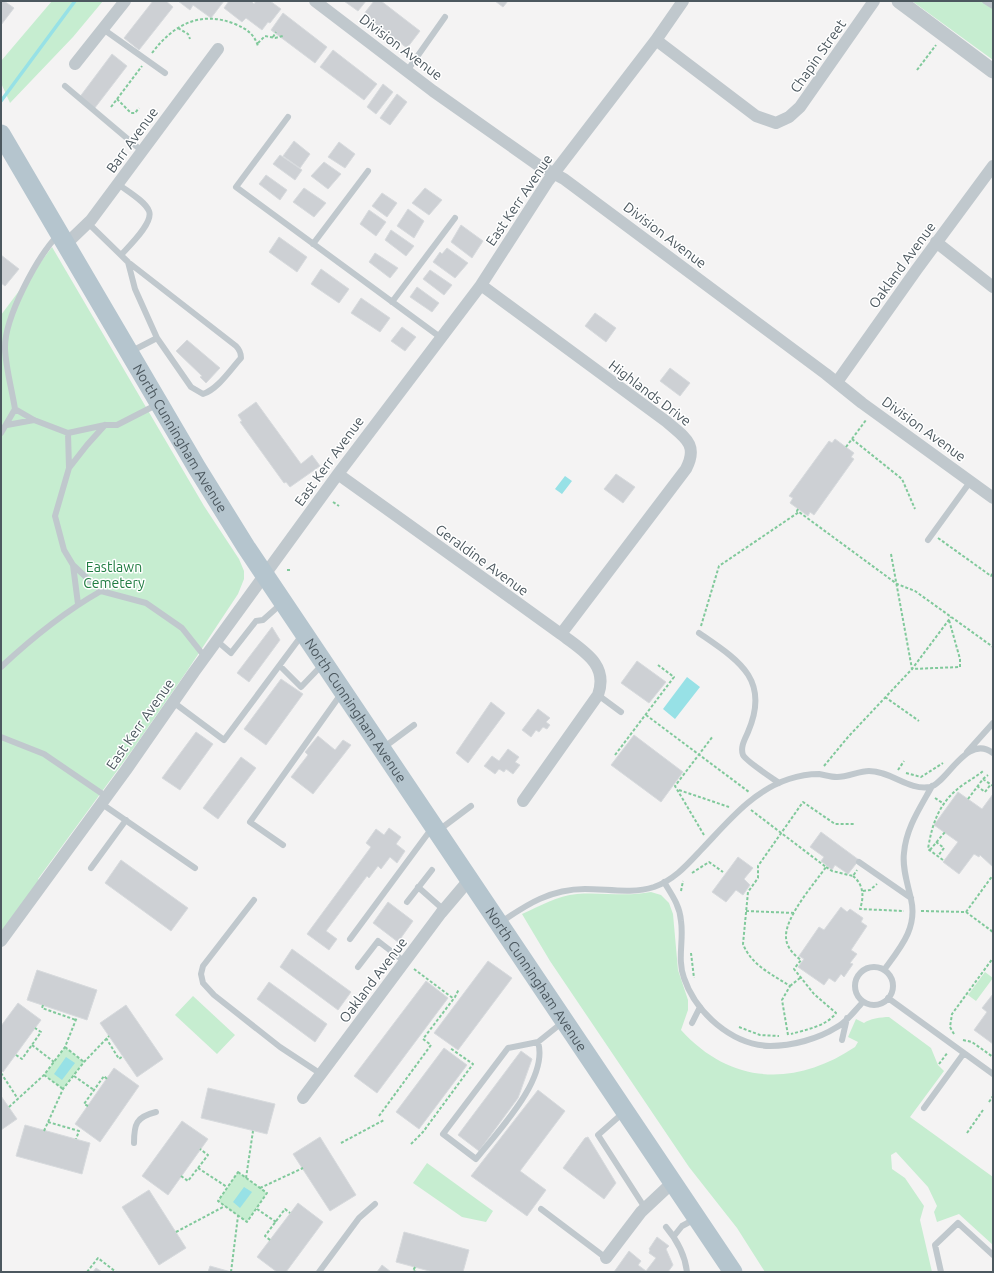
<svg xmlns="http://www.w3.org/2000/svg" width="994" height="1273" font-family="Ubuntu,sans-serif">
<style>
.green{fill:#c6edd0}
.water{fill:#97e1e6}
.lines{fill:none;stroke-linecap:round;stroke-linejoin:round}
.stream{stroke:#97e1e6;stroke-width:3.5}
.building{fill:#cdd0d4;stroke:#d7dadd}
.path{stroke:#80c99b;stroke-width:2;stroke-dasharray:3 2;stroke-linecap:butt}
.service{stroke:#c0c8cd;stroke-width:6}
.minor{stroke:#c0c8cd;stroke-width:12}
.tertiary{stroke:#c0c8cd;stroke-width:15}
.primary{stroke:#b5c5ce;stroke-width:19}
.labels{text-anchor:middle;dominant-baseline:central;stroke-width:3;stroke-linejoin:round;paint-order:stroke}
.street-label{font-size:14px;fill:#4c585f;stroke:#fff}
.park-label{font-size:14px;fill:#207c41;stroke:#fff}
</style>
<rect width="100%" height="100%" fill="#f4f3f3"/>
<path class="green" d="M52 1H103L73 37 10 103 1 83V61Z
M912 1H993V60Z
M52 247 204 506 239 559 244 571V579L238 594 187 671 133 749 38 879 43 884 1 941V315Z
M651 892 661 895 669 903 673 914 678 970 688 1000V1010L681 1030C731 1085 795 1087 855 1047L858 1042 848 1037 856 1019 864 1023C869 1019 881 1017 889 1017L931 1048 938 1065 944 1071 910 1117 993 1177V1245L959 1214 937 1222 934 1212 937 1206 928 1187 896 1152 891 1155 892 1169 905 1178 924 1206 920 1220 932 1272H765L737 1228 689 1167 550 961 522 914C540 906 557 896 577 894 602 892 626 897 651 892Z
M985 972 993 978 976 1001 968 995Z
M193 996 235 1035 217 1054 175 1015Z
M65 1047 84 1062 63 1089 44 1075Z
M427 1163 493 1211 486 1222 462 1217 413 1183Z
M238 1172 267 1193 247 1222 218 1201Z"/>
<path class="water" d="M565 476 572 481 562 494 555 489Z
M687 677 700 687 675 719 663 709Z
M66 1057 75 1063 62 1080 54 1074Z
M244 1187 252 1192 240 1208 233 1202Z"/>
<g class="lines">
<path class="stream" d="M1 101 75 1"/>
</g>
<path class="building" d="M1 1H4L14 8 1 25Z
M153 1H166L173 7 139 50 124 38Z
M178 1H224L211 18 193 5 190 10Z
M229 1H251L254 4 256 1H270L281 9 270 23 268 22 262 30 246 18 242 22 224 8Z
M344 1H366L358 11Z
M374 1H381L420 31 407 48 363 15Z
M495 1H508L503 7Z
M283 13 327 47 315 63 271 30Z
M333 50 377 84 364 100 320 67Z
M112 54 127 66 94 109 79 98Z
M383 84 393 92 376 114 367 107Z
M397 94 407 102 390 125 380 118Z
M294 141 310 154 300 168 283 156Z
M339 142 355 154 345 168 328 157Z
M280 155 302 170 295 180 273 164Z
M324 162 341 174 328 189 311 176Z
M266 175 287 190 280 200 259 184Z
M304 188 326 203 314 217 293 202Z
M425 188 442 200 429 215 412 203Z
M382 193 397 203 387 217 372 206Z
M408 209 424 221 414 238 397 226Z
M369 210 386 222 376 236 360 224Z
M461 225 483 241 472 258 451 242Z
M391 230 414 246 406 256 385 240Z
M279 237 307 257 297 272 269 252Z
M447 248 468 263 455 278 433 262 440 252 442 254Z
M375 253 398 268 390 278 369 262Z
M1 255 19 269 5 286 1 283Z
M321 269 349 289 339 303 311 284Z
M430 270 452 285 444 295 423 279Z
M417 287 439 303 432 312 410 297Z
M361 298 390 318 380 332 351 313Z
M595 313 616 328 606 342 585 326Z
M402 327 416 337 405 351 391 341Z
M187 340 220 368 206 383 200 377 202 376 176 351Z
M670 368 690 383 680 396 660 381Z
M256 402 301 464 312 455 320 466 290 487 286 482 284 483 240 422 242 421 238 415Z
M835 439 854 453 851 457 854 459 814 515 810 512 808 516 790 503 793 498 789 496 829 441 832 443Z
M616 474 635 487 623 503 604 489Z
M272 627 280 640 249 682 237 673Z
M637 661 666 682 649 703 621 683Z
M281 679 303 694 266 745 244 729Z
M491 702 505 713 468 763 456 753Z
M538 709 550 718 546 722 550 725 547 729 543 727 539 732 536 730 531 737 522 730Z
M196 732 213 744 180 790 162 778Z
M634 735 683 772 661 802 611 765Z
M318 736 335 750 343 740 351 745 313 794 291 777 308 755 305 752Z
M508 749 519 757 515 762 520 765 513 774 506 769 504 772 499 769 495 774 484 766 492 756 499 761Z
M241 757 256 768 218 819 203 808Z
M958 792 982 809 993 794V867L980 855 979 857 974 854 959 874 943 862 958 842 934 825Z
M389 828 401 837 396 844 405 851 397 863 390 857 381 869 378 866 369 878 367 876 326 931 337 939 329 950 307 934 371 847 366 843 376 829 384 835Z
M821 832 859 860 848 874 835 865 832 870 821 861 824 857 810 847Z
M738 857 753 868 744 879 750 885 743 895 736 890 726 902 712 892Z
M121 860 188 908 171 931 105 883Z
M388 902 413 921 398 942 373 923Z
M841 907 847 912 850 909 863 918 861 922 867 926 851 950 857 954 850 963 853 964 844 977 841 974 835 982 829 978 824 985 798 967 804 959 799 956 819 927 824 930Z
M292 949 351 992 338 1010 280 967Z
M488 961 512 978 458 1050 434 1033Z
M37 970 97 990 87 1020 27 1000Z
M426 981 448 998 377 1093 354 1076Z
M269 982 327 1024 315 1042 257 999Z
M993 994V1044L974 1030 987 1012 982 1008Z
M18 1003 41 1020 3 1072 1 1070V1026Z
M126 1005 163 1059 137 1077 100 1023Z
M444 1048 467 1065 419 1129 396 1112Z
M521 1051 532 1059 518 1098 479 1151 458 1135Z
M114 1068 139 1086 100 1142 75 1124Z
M208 1088 275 1104 267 1134 201 1118Z
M538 1090 565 1111 520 1171 546 1190 527 1216 471 1176Z
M1 1096 17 1119 1 1130Z
M182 1121 208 1139 168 1195 142 1176Z
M25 1125 90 1143 82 1174 16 1156Z
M320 1137 356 1195 330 1211 293 1154Z
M588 1137 616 1183 604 1199 563 1168 585 1138Z
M149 1190 186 1248 159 1265 122 1207Z
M298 1203 323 1222 286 1272H277L257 1257Z
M404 1232 469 1250 463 1272H433L396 1262Z
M657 1237 669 1246 666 1249 673 1265 668 1272H614L629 1251 641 1261 638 1265 646 1271 656 1258 649 1253 650 1250 649 1249Z
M382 1265 391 1272H377Z
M210 1266 231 1272H208Z
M96 1268 102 1272H93Z"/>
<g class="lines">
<path class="path" d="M178 28 188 34 190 39
M273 37 276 32
M258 43 265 36 275 38 283 36
M152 53C173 25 200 10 235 24 247 29 254 34 258 46
M917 70 936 45
M117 99 131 113H135L139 108
M111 107 142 66
M852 439 902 479 915 509
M846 447 866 420
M333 502 339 506
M798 509 797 511 799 512 897 584 915 591 993 647
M938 538 991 576 993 573
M891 554 912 669 960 667V659L949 620
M287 570H290
M701 626 719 566 799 512
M885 697 919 721
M646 715 749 792
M615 755 674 677 658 665
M824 766 848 737 912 669 951 617
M898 770 904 761
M906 773 921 777 943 763
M983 779 988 775
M977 786 985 792 991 784
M679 790 729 807
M935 798 944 804
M968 799 983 779 993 786
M751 810 826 867C814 884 785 917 786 937 786 947 794 955 801 960L794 969 814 994 836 1013C827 1026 805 1030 791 1034
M704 835 675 786 713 736
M936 842 944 848 938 856
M930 850 945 832
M943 860 928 849C932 824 939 803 960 787 968 781 976 777 983 771
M826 867 832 871 853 876 857 870
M692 873 709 862 723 872
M853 876C864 885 864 897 860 909L904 911
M681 891 683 881
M863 891 870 890 877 884
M746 911 794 913
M921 911 966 912 993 875
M966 912 993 932
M691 953 694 978
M414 969 454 999
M790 986 800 978
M43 1005 42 1008 76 1020
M739 1027 760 1035 779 1036
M954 1034 950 1027 952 1014 993 958
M788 1035 782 1000 790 986C773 975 751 965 743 944L748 892 758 878V866L803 802 835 824H854
M106 1038 119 1059 123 1056
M963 1040 972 1042 993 1057
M32 1045 54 1062
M65 1047 84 1062
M16 1055 22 1059 41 1032 35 1028
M939 1064 948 1052
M1 1073 18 1099
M44 1075 63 1089
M74 1076 94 1090
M989 1102 993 1096
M88 1106 84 1104 104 1076 107 1079
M9 1107 44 1075 65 1047 77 1017
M379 1116 431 1045 423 1039 455 997 459 989
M48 1122 79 1131 76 1139
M44 1131 63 1089 84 1062 109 1036
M967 1133 983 1110
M341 1143 384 1120
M411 1144 423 1132 473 1064 450 1048
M198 1168 227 1187
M238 1172 267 1193 247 1222 218 1201Z
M181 1176 188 1181 208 1155 200 1149
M246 1178 253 1131
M260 1188 303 1168
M257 1209 276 1222
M176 1232 225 1206
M270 1240 265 1236 285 1209 290 1213
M415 1267 413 1271 417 1272
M87 1272 98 1258 116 1272
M231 1272 238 1216"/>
<path class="service" d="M985 1 993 6
M103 29 165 73
M407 71 445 17
M65 86 142 151
M288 117 236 187 440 337
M118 184C127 191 145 201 149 211 154 223 128 247 121 255
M88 223 128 262 236 346C240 350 241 353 241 358 230 370 218 389 203 394L191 387 157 338 130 352
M313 244 368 171
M128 262 135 289 157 338
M392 302 455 218
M15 409 34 420 68 433 105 425H117L158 404
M7 425 34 420
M1 433 15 409C12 390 6 369 5 349 4 318 37 257 58 235
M68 433 69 468
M928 540 970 482
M73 565 78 604
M101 591 73 565 64 550 55 516 69 468 87 445 105 425
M699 633C738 660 771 679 748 732 745 739 740 747 743 755 746 761 772 778 779 783
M217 641 231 653 256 621 263 620 281 604
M280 666 301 687 322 665
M1 667C32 638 64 612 101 591L146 603 182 628 205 657
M598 695 621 712
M173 702 224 740 302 635
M1 737 44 754 107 797
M383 748 414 725
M967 752 993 723
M102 804 195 868
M439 830 471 806
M283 845 250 822 341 694
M859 862 911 898
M91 868 126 820
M664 882C672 895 680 906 681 921 684 940 677 959 684 978 696 1013 732 1045 770 1046 792 1046 818 1039 837 1027 847 1022 855 1010 863 1002
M418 887 444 910
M254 900 203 966 201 974 203 983 214 995 280 1047 321 1074
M407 902 432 870
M500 923C527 904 551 889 585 889 608 889 632 894 654 887 674 880 687 865 701 850 727 823 752 791 789 779 798 776 810 774 819 774 825 775 831 777 837 777 848 777 859 771 869 771 891 771 909 791 930 787 947 783 967 733 993 753
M350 939 432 828
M358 967 378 941 405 962
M855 986a19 19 0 1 1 38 0a19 19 0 1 1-38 0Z
M884 970C900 948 918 928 911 899 908 885 902 868 904 853 906 828 920 808 932 786
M888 998 993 1074
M692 1023 700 1007
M842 1040 847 1018
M538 1042C549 1079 498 1131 476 1159L443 1134 508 1048 538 1042 563 1022
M924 1108 964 1053
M623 1113 598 1135 645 1208
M134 1143C134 1124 136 1117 156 1112
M541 1209 606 1258
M666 1227C677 1240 685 1255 687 1272
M674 1236 682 1226 695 1219
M319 1272 359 1218 375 1204
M941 1272 935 1245 958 1223 993 1255"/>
<path class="minor" d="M315 1 433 91 538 165 564 179 826 374 862 403 993 498
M656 40 756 116 776 123 789 117 800 107 874 1
M75 64 125 1
M936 242 993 287
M65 245 91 220 218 49
M481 285 667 422C684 437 699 444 686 469L561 634
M837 382 917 269 993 166
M338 474 561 634C583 651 609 664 598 695L523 801
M1 941 126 770 194 672 338 474 481 285 548 181 656 40 683 1
M303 1098 441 913 469 880
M606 1258 641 1212 673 1182"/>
<path class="tertiary" d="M899 1 993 71"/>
<path class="primary" id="s1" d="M1 134 197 468 246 547 733 1272"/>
</g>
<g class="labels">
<g class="street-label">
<text transform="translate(401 47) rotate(37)">Division Avenue</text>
<text transform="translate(818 56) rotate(-55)">Chapin Street</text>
<text transform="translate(132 140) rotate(-54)">Barr Avenue</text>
<text transform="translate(519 200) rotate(-56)">East Kerr Avenue</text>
<text transform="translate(665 235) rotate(37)">Division Avenue</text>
<text transform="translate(902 265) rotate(-54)">Oakland Avenue</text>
<text transform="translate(650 393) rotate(37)">Highlands Drive</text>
<text transform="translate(924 429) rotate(36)">Division Avenue</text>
<text stroke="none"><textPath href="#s1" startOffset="353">North Cunningham Avenue</textPath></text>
<text transform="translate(329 461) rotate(-54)">East Kerr Avenue</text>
<text transform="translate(482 560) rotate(36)">Geraldine Avenue</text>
<text stroke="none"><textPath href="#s1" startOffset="677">North Cunningham Avenue</textPath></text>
<text transform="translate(140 724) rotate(-55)">East Kerr Avenue</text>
<text stroke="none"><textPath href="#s1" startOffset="1001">North Cunningham Avenue</textPath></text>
<text transform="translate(373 980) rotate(-53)">Oakland Avenue</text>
</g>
<g class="park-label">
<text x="114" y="567">Eastlawn<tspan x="114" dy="16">Cemetery</tspan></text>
</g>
</g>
<rect width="994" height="1273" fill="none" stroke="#4c585f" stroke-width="4"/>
</svg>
